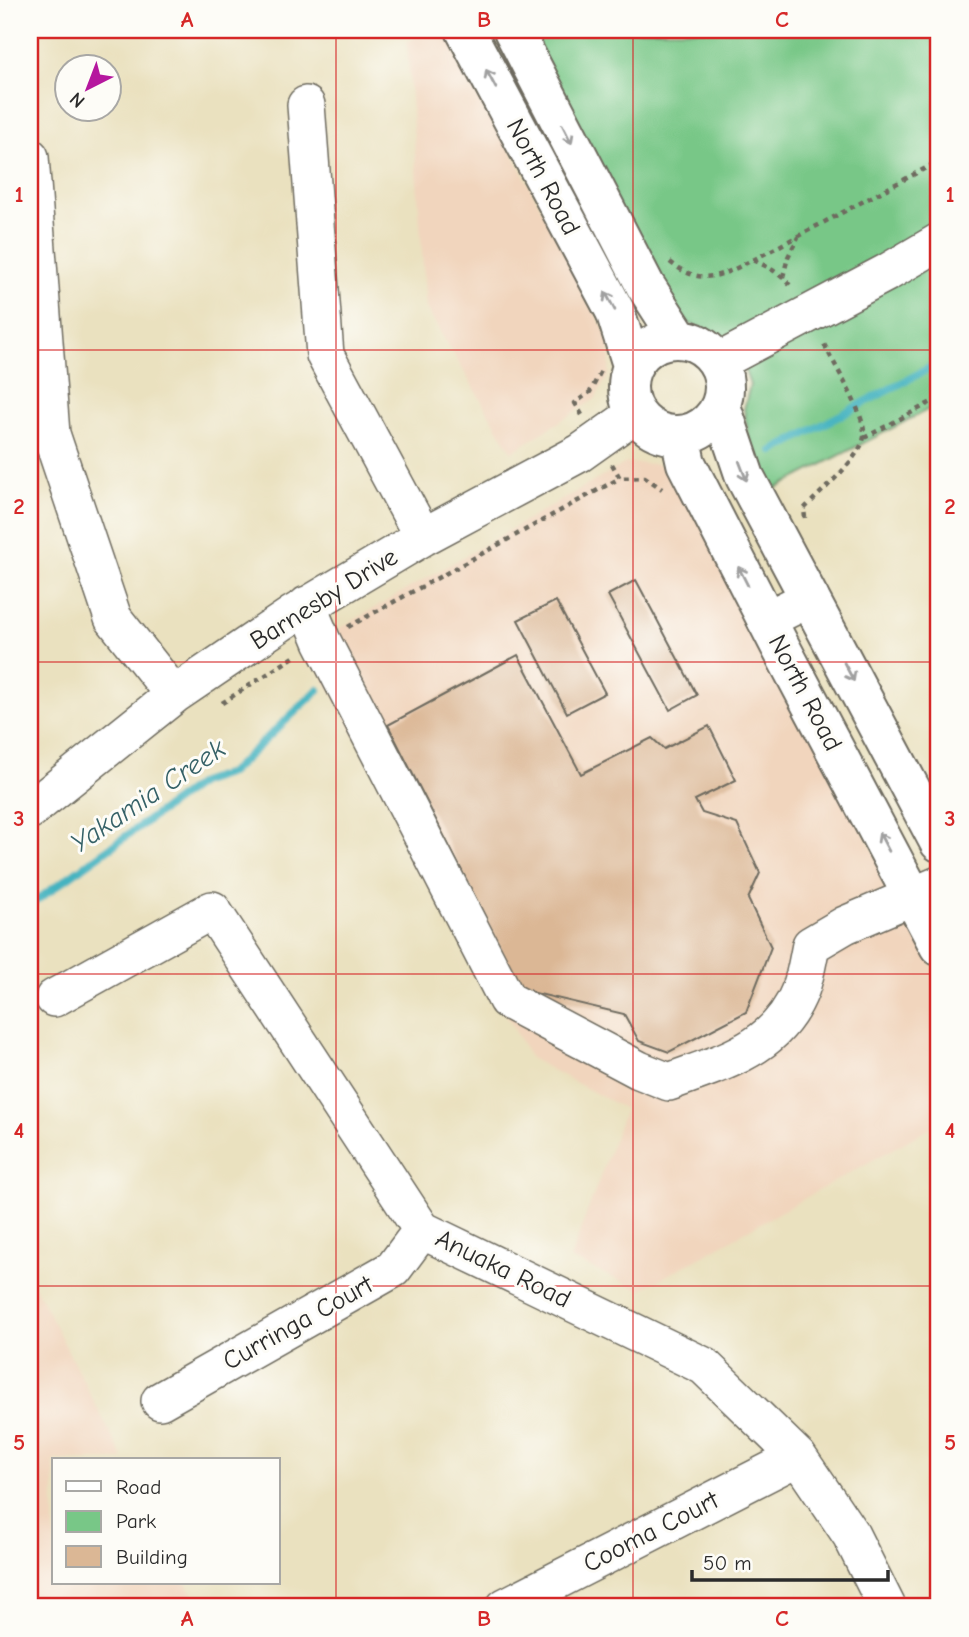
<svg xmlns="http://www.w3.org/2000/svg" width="969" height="1637" font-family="'Comic Neue',sans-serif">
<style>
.built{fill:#f1d5bd}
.green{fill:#78c787;stroke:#527959;stroke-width:2}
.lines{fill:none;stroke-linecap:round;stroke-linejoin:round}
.stream{stroke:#45b3c0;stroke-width:8}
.building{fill:#dbb795}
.minor-casing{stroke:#6e6b5f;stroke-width:40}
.major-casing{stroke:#6e6b5f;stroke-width:42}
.path{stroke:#6e6b5f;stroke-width:4.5;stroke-dasharray:5 5;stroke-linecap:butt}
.minor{stroke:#fff;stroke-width:37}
.major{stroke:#fff;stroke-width:38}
.oneway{stroke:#a0a0a0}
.grid{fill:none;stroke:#d62828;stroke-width:2;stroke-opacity:0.55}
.labels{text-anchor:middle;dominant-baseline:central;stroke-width:6;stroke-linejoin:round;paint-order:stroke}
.street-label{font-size:26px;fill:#2b2b2b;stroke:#fdfcf7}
.water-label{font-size:28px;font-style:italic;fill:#356167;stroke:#fdfcf7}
.neatline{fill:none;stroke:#d62828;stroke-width:2.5}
.grid-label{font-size:23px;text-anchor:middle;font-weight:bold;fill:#d62828}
</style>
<rect width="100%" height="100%" fill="#fdfcf7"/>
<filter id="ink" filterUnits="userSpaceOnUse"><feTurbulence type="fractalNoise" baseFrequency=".0143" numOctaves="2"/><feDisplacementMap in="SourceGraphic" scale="14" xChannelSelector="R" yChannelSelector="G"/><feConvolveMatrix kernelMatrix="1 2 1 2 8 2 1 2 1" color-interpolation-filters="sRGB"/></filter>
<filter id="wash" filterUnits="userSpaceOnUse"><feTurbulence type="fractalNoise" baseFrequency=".00686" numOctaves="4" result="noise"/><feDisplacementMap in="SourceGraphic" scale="28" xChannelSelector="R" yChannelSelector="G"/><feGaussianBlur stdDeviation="1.57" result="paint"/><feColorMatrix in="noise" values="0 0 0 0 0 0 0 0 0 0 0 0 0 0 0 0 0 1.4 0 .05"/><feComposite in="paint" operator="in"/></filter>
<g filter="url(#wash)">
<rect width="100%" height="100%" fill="#eae1bf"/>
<path class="built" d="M429 30H449L610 341 609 374 595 399 512 452 426 308 407 42Z
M626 463 657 464 680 472 939 979V1123L641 1290 570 1259 625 1109 530 1058 307 647Z
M30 1277 124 1460H54V1583H186L199 1607H30Z"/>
<path class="green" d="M525 30H939V404L773 490 750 446 744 409 750 385 738 352 709 330 689 324 657 287Z"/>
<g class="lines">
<path class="stream" d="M773 451 939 363
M30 905 200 783 230 773 318 690"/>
</g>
<g id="blocks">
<path class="building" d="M636 580 697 695 670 710 608 595Z
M556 601 605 693 567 713 518 620Z
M518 655 581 774 652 738 664 749 709 726 736 780 695 800 702 813 737 824 760 873 748 899 771 947 746 1012 669 1052 639 1041 624 1014 522 990 388 725Z"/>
</g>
</g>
<g filter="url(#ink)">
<use href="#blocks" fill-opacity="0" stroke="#6e6b5f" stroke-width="2"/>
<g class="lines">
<defs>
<path id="minor" d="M306 105 325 355 423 537
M30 157 51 434 113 618 174 695
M718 362 888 272 939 242
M307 605 322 641 507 1000 639 1070 669 1082C725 1061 778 1049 801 988 806 974 808 959 811 945L845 925 939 885
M766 620 810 598
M30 810 174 695 292 615 423 537 580 453 635 414
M54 998 212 910 422 1230 704 1366 798 1457 851 1535 887 1607
M160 1401 393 1269 422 1230
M505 1607 798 1457"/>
<path id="major" d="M465 30 615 311 632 365
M513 30 645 285 679 338
M628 387a48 48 0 1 1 96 0a48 48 0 1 1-96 0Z
M721 406 745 477 939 842
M680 436 686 463 780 646 939 946"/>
</defs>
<use href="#minor" class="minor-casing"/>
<use href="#major" class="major-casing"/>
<path class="path" d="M753 260 939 161
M670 262C700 286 721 277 752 260 770 267 781 274 793 289
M783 277 788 257 799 235
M582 415 575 403 590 392 601 371
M864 438 939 398
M612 464 620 478 645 477 662 489
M805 518 804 509C820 492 860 459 864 437 867 416 833 363 823 342
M348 627 620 478
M222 703 297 655"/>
<use href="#minor" class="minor"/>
<use href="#major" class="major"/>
</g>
<defs><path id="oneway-shaft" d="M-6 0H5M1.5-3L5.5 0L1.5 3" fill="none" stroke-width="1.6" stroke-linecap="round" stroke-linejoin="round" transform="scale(1.75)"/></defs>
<g class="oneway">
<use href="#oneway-shaft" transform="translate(491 79) rotate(-118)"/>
<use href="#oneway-shaft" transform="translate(567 134) rotate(63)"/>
<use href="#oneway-shaft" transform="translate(610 301) rotate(-118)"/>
<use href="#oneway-shaft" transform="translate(743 471) rotate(69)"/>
<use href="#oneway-shaft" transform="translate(743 576) rotate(-117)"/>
<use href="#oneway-shaft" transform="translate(849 672) rotate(62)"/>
<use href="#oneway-shaft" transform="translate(884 842) rotate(-118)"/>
</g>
</g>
<path class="grid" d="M336 30V1607M633 30V1607M30 350H939M30 662H939M30 974H939M30 1286H939"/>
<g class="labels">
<g class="street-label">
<text transform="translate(543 177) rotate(62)">North Road</text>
<text transform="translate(324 599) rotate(-32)">Barnesby Drive</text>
<text transform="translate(805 693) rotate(62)">North Road</text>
<text transform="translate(503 1269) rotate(26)">Anuaka Road</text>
<text transform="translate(298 1323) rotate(-29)">Curringa Court</text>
<text transform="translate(651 1532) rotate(-27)">Cooma Court</text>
</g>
<g class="water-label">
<text transform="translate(148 796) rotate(-34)">Yakamia Creek</text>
</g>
</g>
<rect width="969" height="1637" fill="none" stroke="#fdfcf7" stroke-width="77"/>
<rect x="52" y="1458" width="228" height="126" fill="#fdfcf7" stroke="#a9a8a5" stroke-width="2"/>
<rect x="66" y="1481" width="35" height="10" fill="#ffffff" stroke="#a9a8a5" stroke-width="2"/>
<text x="116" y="1494" font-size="21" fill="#2b2b2b">Road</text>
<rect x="66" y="1511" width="35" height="21" fill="#78c787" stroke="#a9a8a5" stroke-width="2"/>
<text x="116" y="1528" font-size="21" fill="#2b2b2b">Park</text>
<rect x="66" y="1546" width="35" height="21" fill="#dbb795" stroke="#a9a8a5" stroke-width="2"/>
<text x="116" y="1564" font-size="21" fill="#2b2b2b">Building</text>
<g transform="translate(88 88) rotate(222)"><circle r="33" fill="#fdfcf7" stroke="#a9a8a5" stroke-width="2"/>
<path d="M0-5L12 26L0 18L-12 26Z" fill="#b5179e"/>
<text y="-10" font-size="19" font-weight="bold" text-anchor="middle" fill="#2b2b2b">N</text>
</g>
<path d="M692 1570v10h196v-10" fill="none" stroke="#2b2b2b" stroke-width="3.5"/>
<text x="703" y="1570" font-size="21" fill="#2b2b2b" stroke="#fdfcf7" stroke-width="5" paint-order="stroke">50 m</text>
<rect x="38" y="38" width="892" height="1560" class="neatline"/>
<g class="grid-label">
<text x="187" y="27">A</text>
<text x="484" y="27">B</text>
<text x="782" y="27">C</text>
<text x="19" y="202">1</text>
<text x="950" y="202">1</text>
<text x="19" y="514">2</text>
<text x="950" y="514">2</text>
<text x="19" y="826">3</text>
<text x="950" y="826">3</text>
<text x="19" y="1138">4</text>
<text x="950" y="1138">4</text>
<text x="19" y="1450">5</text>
<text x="950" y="1450">5</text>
<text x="187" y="1626">A</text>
<text x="484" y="1626">B</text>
<text x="782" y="1626">C</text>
</g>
</svg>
